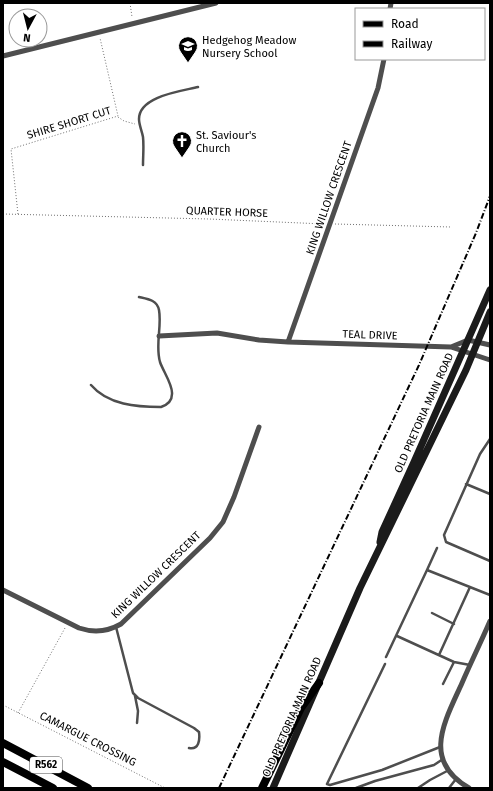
<svg xmlns="http://www.w3.org/2000/svg" width="493" height="791" font-family="'Fira Sans',sans-serif">
<style>
.lines{fill:none;stroke-linecap:round;stroke-linejoin:round}
.path{stroke:#707070;stroke-width:1;stroke-dasharray:1 2;stroke-linecap:butt}
.lane{stroke:#4e4e4e;stroke-width:2.5}
.street{stroke:#4e4e4e;stroke-width:5}
.secondary{stroke:#1b1b1b;stroke-width:7}
.primary{stroke:#000;stroke-width:8}
.rail{stroke:#000;stroke-width:2;stroke-dasharray:6 2 1 2;stroke-linecap:butt}
.labels{text-anchor:middle;dominant-baseline:central;stroke-width:3;stroke-linejoin:round;paint-order:stroke}
.shield{fill:#fff;stroke:#4c4c4c;stroke-width:1}
.shield-label{font-size:10px;font-weight:bold;fill:#000}
.poi-label{font-size:11px;fill:#000;stroke:#fff;text-anchor:start}
.street-label{font-size:11px;fill:#000;stroke:#fff}
</style>
<rect width="100%" height="100%" fill="#fff"/>
<g class="lines">
<path class="path" d="M130 3 132 17
M118 117 124 121 135 124
M3 214 209 219 324 224
M18 214 11 149 118 116 100 38
M335 224 451 227
M3 705 165 788
M18 713 65 628"/>
<path class="lane" d="M143 165C143 156 144 146 143 137 142 131 139 125 139 119 139 96 182 91 198 87
M91 385C108 405 137 407 161 407 167 405 172 401 172 394 173 385 163 371 160 362 155 345 162 327 159 310 157 300 148 299 139 297
M490 439 480 454 444 535 446 542 490 561
M466 484 490 494
M437 548 427 570 490 595
M432 613 454 624
M116 627 133 693 138 698 194 728 199 732C200 740 199 750 189 748
M397 636 454 662 470 665
M439 655 470 587
M386 657 427 570
M385 664 327 784 330 785 382 770 440 747
M443 684 454 662
M135 696 138 711 137 723
M356 788 375 781 434 765 443 759
M418 788 430 780 449 770
M449 788 456 779"/>
<path class="street" d="M390 9 391 3
M3 56 216 3
M159 336 217 333 259 340 288 342 451 347 490 360
M288 342 378 88 384 59
M451 347 468 340 490 345
M3 590 79 628C94 633 107 632 121 624L210 538 223 522 234 497 259 427
M469 788C421 760 445 721 462 683 471 662 481 642 490 621"/>
<path class="secondary" d="M380 542 382 532 414 462 490 290
M273 788 360 588 466 370 490 312"/>
<path class="primary" d="M3 743 88 788
M3 762 53 788
M262 788 301 708 319 683"/>
<path class="rail" d="M219 788 419 365 476 233 490 196"/>
</g>
<defs>
<symbol id="school-pin" viewBox="-11 -11 22 30"><path d="M0 17L-7.5 6A9.5 9.5 0 1 1 7.5 6Z" fill="#000" stroke="#fff"/><path d="M0-5L7-2L0 1L-7-2ZM-4 1L0 2.5L4 1V4Q0 6-4 4Z" fill="#fff"/></symbol>
<symbol id="church-pin" viewBox="-11 -11 22 30"><path d="M0 17L-7.5 6A9.5 9.5 0 1 1 7.5 6Z" fill="#000" stroke="#fff"/><path d="M-1.2-6h2.4v3.5h3.3v2.4h-3.3V6h-2.4V-.1h-3.3v-2.4h3.3Z" fill="#fff"/></symbol>
</defs>
<g fill-rule="evenodd">
<use href="#school-pin" x="177" y="35" width="22" height="30"/>
<use href="#church-pin" x="171" y="130" width="22" height="30"/>
</g>
<g class="labels">
<rect class="shield" x="30" y="757" width="32" height="16" rx="3"/>
<g class="shield-label">
<text x="46" y="765">R562</text>
</g>
<g class="poi-label">
<text x="202" y="40">Hedgehog Meadow<tspan x="202" dy="13">Nursery School</tspan></text>
<text x="196" y="135">St. Saviour's<tspan x="196" dy="13">Church</tspan></text>
</g>
<g class="street-label">
<text transform="translate(69 123) rotate(-17)">SHIRE SHORT CUT</text>
<text transform="translate(329 198) rotate(-71)">KING WILLOW CRESCENT</text>
<text transform="translate(227 212) rotate(2)">QUARTER HORSE</text>
<text transform="translate(370 335) rotate(2)">TEAL DRIVE</text>
<text transform="translate(424 413) rotate(-66)">OLD PRETORIA MAIN ROAD</text>
<text transform="translate(156 575) rotate(-44)">KING WILLOW CRESCENT</text>
<text transform="translate(292 717) rotate(-66)">OLD PRETORIA MAIN ROAD</text>
<text transform="translate(88 739) rotate(27)">CAMARGUE CROSSING</text>
</g>
</g>
<rect width="493" height="791" fill="none" stroke="#000000" stroke-width="8"/>
<rect x="355" y="8" width="130" height="52" fill="#ffffff" stroke="#999999"/>
<rect x="363" y="21" width="20" height="6" fill="#000000" stroke="#999999"/>
<text x="391" y="28" font-size="12" fill="#000000">Road</text>
<rect x="363" y="41" width="20" height="6" fill="#000000" stroke="#999999"/>
<text x="391" y="48" font-size="12" fill="#000000">Railway</text>
<g transform="translate(28 28) rotate(187)"><circle r="19" fill="#ffffff" stroke="#999999"/>
<path d="M0-3L7 15L0 10L-7 15Z" fill="#000000"/>
<text y="-6" font-size="11" font-weight="bold" text-anchor="middle" fill="#000000">N</text>
</g>
</svg>
